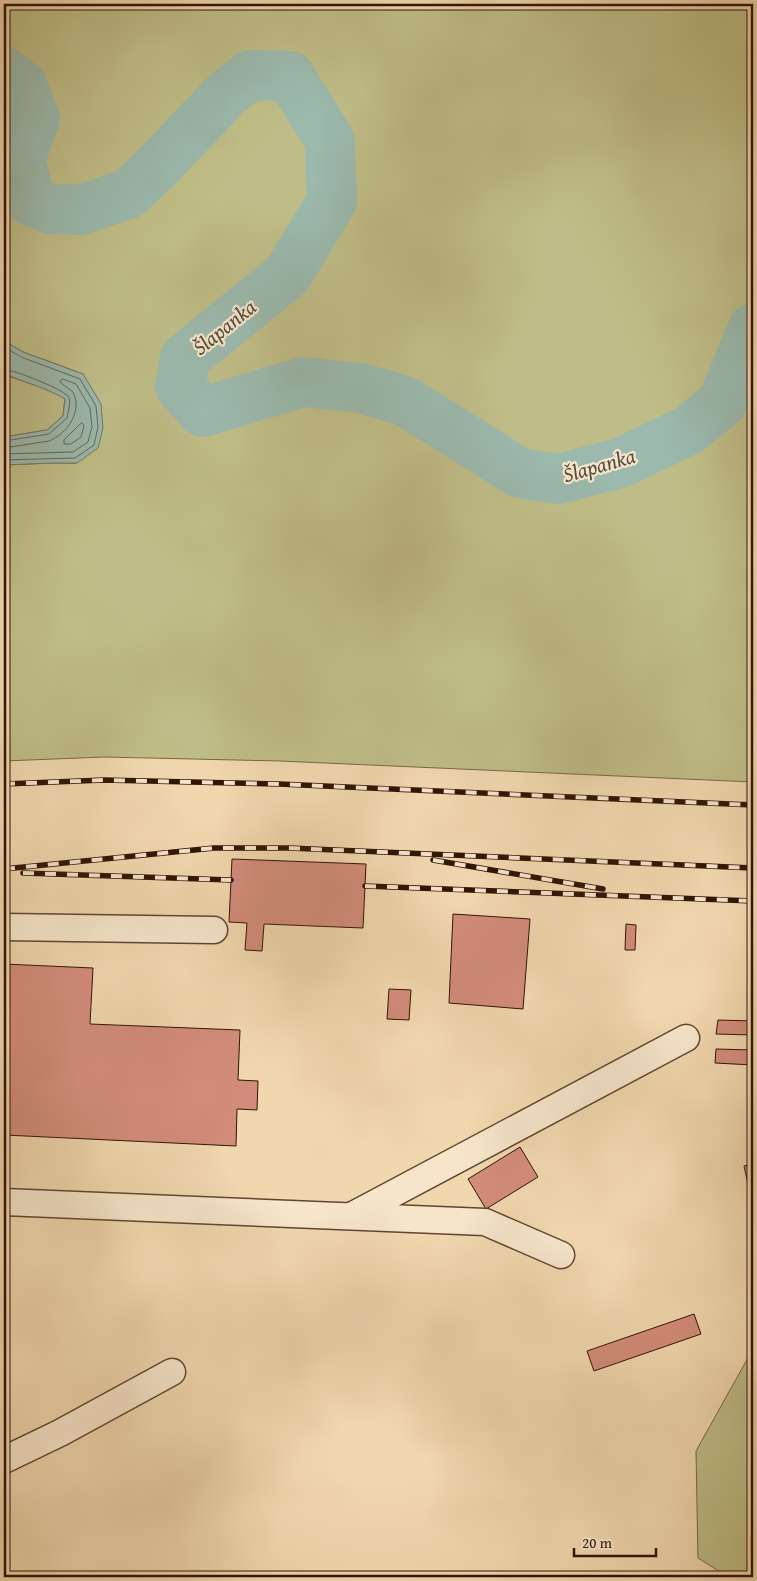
<svg xmlns="http://www.w3.org/2000/svg" width="757" height="1581" font-family="'Gentium Book Plus',serif">
<style>
.green{fill:#bfbd87;stroke:#786846}
.water{fill:#9bb9ad;stroke:#70776a}
.lines{fill:none;stroke-linecap:round;stroke-linejoin:round}
.shore{stroke:#666659;stroke-width:1}
.river{stroke:#9bb9ad;stroke-width:50}
.building{fill:#d38c7b;stroke:#301405}
.minor-casing{stroke:#60452f;stroke-width:29}
.minor{stroke:#f6e5ca;stroke-width:26}
.rail-casing{stroke:#301405;stroke-width:5.5}
.rail{stroke:#f6e5ca;stroke-width:4;stroke-dasharray:11;stroke-linecap:butt}
.labels{text-anchor:middle;dominant-baseline:central;stroke-width:4.5;stroke-linejoin:round;paint-order:stroke}
.water-label{font-size:21px;font-style:italic;fill:#554e40;stroke:#f6e5ca}
</style>
<rect width="100%" height="100%" fill="#f1d7ae"/>
<filter id="stains"><feTurbulence type="fractalNoise" baseFrequency=".004" numOctaves="4"/><feColorMatrix values="0 0 0 0 .2 0 0 0 0 .09 0 0 0 0 .02 0 0 0 .5 -.17"/></filter>
<radialGradient id="worn" r=".72"><stop offset=".6" stop-color="#630" stop-opacity="0"/><stop offset="1" stop-color="#630" stop-opacity=".3"/></radialGradient>
<path class="green" d="M4 4H753V782L280 761 104 757 4 761V465L51 463H77L83 374 23 352 4 341Z
M4 373 13 378 46 388 65 398 63 416 47 430 4 437Z
M753 1353V1577H728L698 1558 696 1451 749 1356Z"/>
<path class="water" d="M4 341 23 352 83 374 101 404 103 428 98 448 77 463H51L4 465V437L47 430 63 416 65 399C45 387 24 383 4 373Z"/>
<g class="lines">
<path class="shore" d="M4 347 21 357 80 379 96 406 98 427 94 445 75 458 4 460
M4 369C13 370 67 390 69 398 71 403 68 412 67 418L49 434 4 441
M82 423 84 426 81 437 71 444H64V440Z
M4 448 49 441C67 434 83 411 73 392L61 383 60 381 63 379 76 384 90 408 92 427 88 442 73 452 4 454"/>
<path class="river" d="M4 72 22 85 35 118 20 160 31 201 51 209 80 210 128 194 155 169 227 93 251 75 290 76 330 141 332 201 287 275 185 358 180 387 203 412 303 382 361 388 405 401 520 473 558 479 620 463 689 430 722 403 753 328"/>
</g>
<path class="building" d="M232 859 366 864 363 928 264 924 262 951 245 950 247 923 229 922Z
M453 914 530 919 523 1009 449 1003Z
M626 924 636 925 635 950H625Z
M4 964 93 968 90 1024 240 1030 238 1080 258 1081 257 1110 237 1109 236 1146 4 1135Z
M389 989 411 990 409 1020 387 1019Z
M718 1020 753 1021V1035L716 1034Z
M716 1049 753 1050V1065L715 1063Z
M520 1147 538 1177 486 1209 468 1179Z
M753 1164V1192L750 1193 744 1166Z
M694 1314 701 1334 594 1371 587 1351Z"/>
<g class="lines">
<defs>
<path id="minor" d="M4 927 214 930
M4 1202 485 1222 561 1255
M353 1215 686 1038
M4 1460 60 1433 172 1372"/>
</defs>
<use href="#minor" class="minor-casing"/>
<use href="#minor" class="minor"/>
<defs>
<path id="rail" d="M4 784 104 780 279 784 753 805
M433 860 603 889
M4 869 214 848H289L753 868
M23 873 231 880
M365 886 753 901"/>
</defs>
<use href="#rail" class="rail-casing"/>
<use href="#rail" class="rail"/>
</g>
<g class="labels">
<g class="water-label">
<text transform="translate(224 327) rotate(-39)">Šlapanka</text>
<text transform="translate(599 465) rotate(-16)">Šlapanka</text>
</g>
</g>
<rect width="757" height="1581" fill="none" stroke="#f1d7ae" stroke-width="20"/>
<rect x="5" y="5" width="747" height="1571" fill="none" stroke="#301405" stroke-width="2.5"/>
<rect x="10" y="10" width="737" height="1561" fill="none" stroke="#301405"/>
<path d="M574 1548v8h82v-8" fill="none" stroke="#301405" stroke-width="2.5"/>
<text x="582" y="1548" font-size="15" fill="#301405" stroke="#f6e5ca" stroke-width="4" paint-order="stroke">20 m</text>
<rect width="100%" height="100%" filter="url(#stains)"/>
<rect width="100%" height="100%" fill="url(#worn)"/>
</svg>
